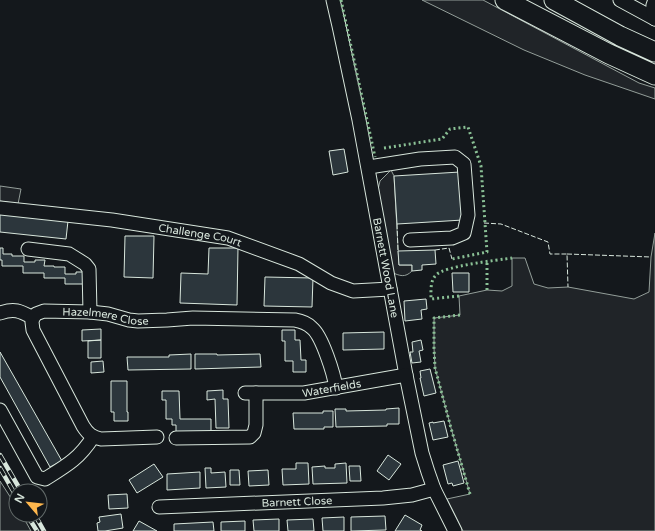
<svg xmlns="http://www.w3.org/2000/svg" width="655" height="531" font-family="'Varela Round',sans-serif">
<style>
.green{fill:#202428;stroke:#939e99}
.building{fill:#2c363c;stroke:#d8e6dc}
.lines{fill:none;stroke-linecap:round;stroke-linejoin:round}
.minor-casing{stroke:#d8e6dc;stroke-width:15}
.highway-casing{stroke:#d8e6dc;stroke-width:21}
.minor{stroke:#14181c;stroke-width:13}
.highway{stroke:#14181c;stroke-width:19}
.rail-casing{stroke:#d8e6dc;stroke-width:4.5}
.rail{stroke:#14181c;stroke-width:3;stroke-dasharray:9;stroke-linecap:butt}
.hedge{stroke:#8ac095;stroke-width:3;stroke-dasharray:2 3;stroke-linecap:butt}
.fence{stroke:#d8e6dc;stroke-width:1;stroke-dasharray:5 2;stroke-linecap:butt}
.labels{text-anchor:middle;dominant-baseline:central;stroke-width:3;stroke-linejoin:round;paint-order:stroke}
.street-label{font-size:11px;fill:#d8e6dc;stroke:#14181c}
</style>
<rect width="100%" height="100%" fill="#14181c"/>
<path class="green" d="M422 0H483L639 83 655 88V99L585 75 524 50Z
M391 170 394 176 399 265H412V271C405 278 400 276 391 272L377 194 380 181Z
M0 186 21 189 18 204 0 201Z
M655 233V531H463L447 499 470 494 451 428 435 368 434 348V318L460 315 459 296 487 290 502 291 512 286V258H525L534 284 548 288 568 287 634 299 649 292 651 257Z
M0 481 16 506V515H22L31 531H0Z"/>
<path class="building" d="M344 149 348 172 333 175 329 151Z
M460 172 463 220 397 224 394 176Z
M0 213 68 221 66 239 0 232Z
M125 236H154L153 278 124 277Z
M0 248H3V254H12V256H24V262H35V260H45L44 266H54V267H65V274H76V272H86V284H65V278H44V273H23V266H2V260H0Z
M209 248H238L237 305 180 303 181 273 208 274Z
M435 250 436 264 422 265V270L412 271V265H399L398 251Z
M452 273H469V292H453Z
M265 277 313 278 312 307 264 306Z
M426 299 427 309 421 310 422 319 405 321 404 301Z
M101 329V340L82 341V330Z
M282 330H295V340H300L301 360H306V372H293V361H285V341H282Z
M384 332V349L343 350V333Z
M101 340V358H88V341Z
M421 340 423 350 419 351 421 362 412 363 410 352H413L412 342Z
M0 352 62 461 50 467 0 377Z
M191 354V369L128 370 127 357H169V355Z
M195 354H217V355L260 354 261 367 195 369Z
M103 361 104 372 91 373V362Z
M430 369 436 393 424 396 420 378H421L420 371Z
M111 381H127V412H128V421H114V412H111Z
M223 390V399H228L229 428H216L215 399 207 400V391Z
M162 391H179L180 419H211V432H176V425H172V419H166V400H162Z
M399 408V424H387V426L336 427 335 409H346V411L386 410V409Z
M323 411H333V427H324V429H294L293 413H323Z
M444 421 448 437 433 440 429 423 433 422V423Z
M388 455 401 464 389 480 377 471Z
M458 461 464 483 453 486 452 483 448 484 443 465Z
M296 463H308L309 484 283 485 282 469H296Z
M346 463 347 483 313 484 312 467 325 466V468H335V464Z
M154 464 163 477 137 493 129 480Z
M349 466H360L361 481H350Z
M205 468H211V473L225 472 226 487 206 488Z
M230 470H239L240 485H230Z
M268 470 269 485 249 486 248 471Z
M200 472V488L167 490V474Z
M127 494 128 508 109 509 108 495Z
M121 514 123 528 105 531H98L97 523 100 522 99 517Z
M405 515 422 525 420 530 422 531H395Z
M385 516 386 530 351 531V517Z
M344 517V531H323L322 518Z
M279 519V531H254L253 520Z
M313 519 314 531H288L287 520Z
M139 521 157 531H133Z
M245 521V531H221V522Z
M213 522 214 531H174V524Z"/>
<g class="lines">
<defs>
<g id="minor">
<path id="s1" d="M333 0 339 26 359 120 406 375 422 453 428 472 434 489 455 531"/>
<path d="M620 0 655 19"/>
<path d="M655 19C653 12 651 6 655 1"/>
<path d="M369 167 420 159 455 157 464 164 468 215 464 233 452 238 410 240"/>
<path id="s2" d="M0 208 112 220 228 238 299 264 331 283 353 291 390 289"/>
<path d="M28 249 69 254 85 264 89 269 90 312"/>
<path d="M0 313C15 308 20 311 33 318"/>
<path id="s3" d="M245 393H304L406 375"/>
<path d="M0 410 37 477 45 479C66 466 79 459 93 437"/>
<path id="s4" d="M157 437 101 439C92 437 88 434 83 426L33 330 32 322 33 318 36 314 44 311 90 312 108 314 129 320 138 321 167 320 193 318 295 320C301 321 307 323 312 328 322 336 334 374 336 388"/>
<path d="M176 438 250 437 254 433 256 425V393"/>
<path id="s5" d="M159 507 383 498 412 495 434 489"/>
</g>
<path id="highway" d="M505 0 609 54 655 75
M554 0 620 36 655 52"/>
</defs>
<use href="#minor" class="minor-casing"/>
<use href="#highway" class="highway-casing"/>
<use href="#minor" class="minor"/>
<use href="#highway" class="highway"/>
<defs>
<path id="rail" d="M0 455 21 491
M0 468 16 496
M27 515 37 531
M35 515 44 531"/>
</defs>
<use href="#rail" class="rail-casing"/>
<use href="#rail" class="rail"/>
<path class="hedge" d="M341 0 375 157
M384 148 442 139 450 129 468 127 481 166 487 252 452 259
M487 290V261
M459 296 431 299C431 291 430 281 436 275 444 266 498 260 512 258
M460 315 434 318V348L435 368 451 428 470 494"/>
<path class="fence" d="M484 223 501 224 548 242 550 254H567L568 287
M397 224 398 251
M435 250 449 248 452 259
M567 254 651 257"/>
</g>
<g class="labels">
<g class="street-label">
<text stroke="none"><textPath href="#s2" startOffset="202">Challenge Court</textPath></text>
<text stroke="none"><textPath href="#s1" startOffset="273">Barnett Wood Lane</textPath></text>
<text stroke="none"><textPath href="#s4" startOffset="275">Hazelmere Close</textPath></text>
<text stroke="none"><textPath href="#s3" startOffset="87">Waterfields</textPath></text>
<text stroke="none"><textPath href="#s5" startOffset="138">Barnett Close</textPath></text>
</g>
</g>
<g transform="translate(28 503) rotate(298)"><circle r="19" fill="#14181c" stroke="#626a69"/>
<path d="M0-3L7 15L0 10L-7 15Z" fill="#ffb74d"/>
<text y="-6" font-size="11" font-weight="bold" text-anchor="middle" fill="#d8e6dc">N</text>
</g>
</svg>
